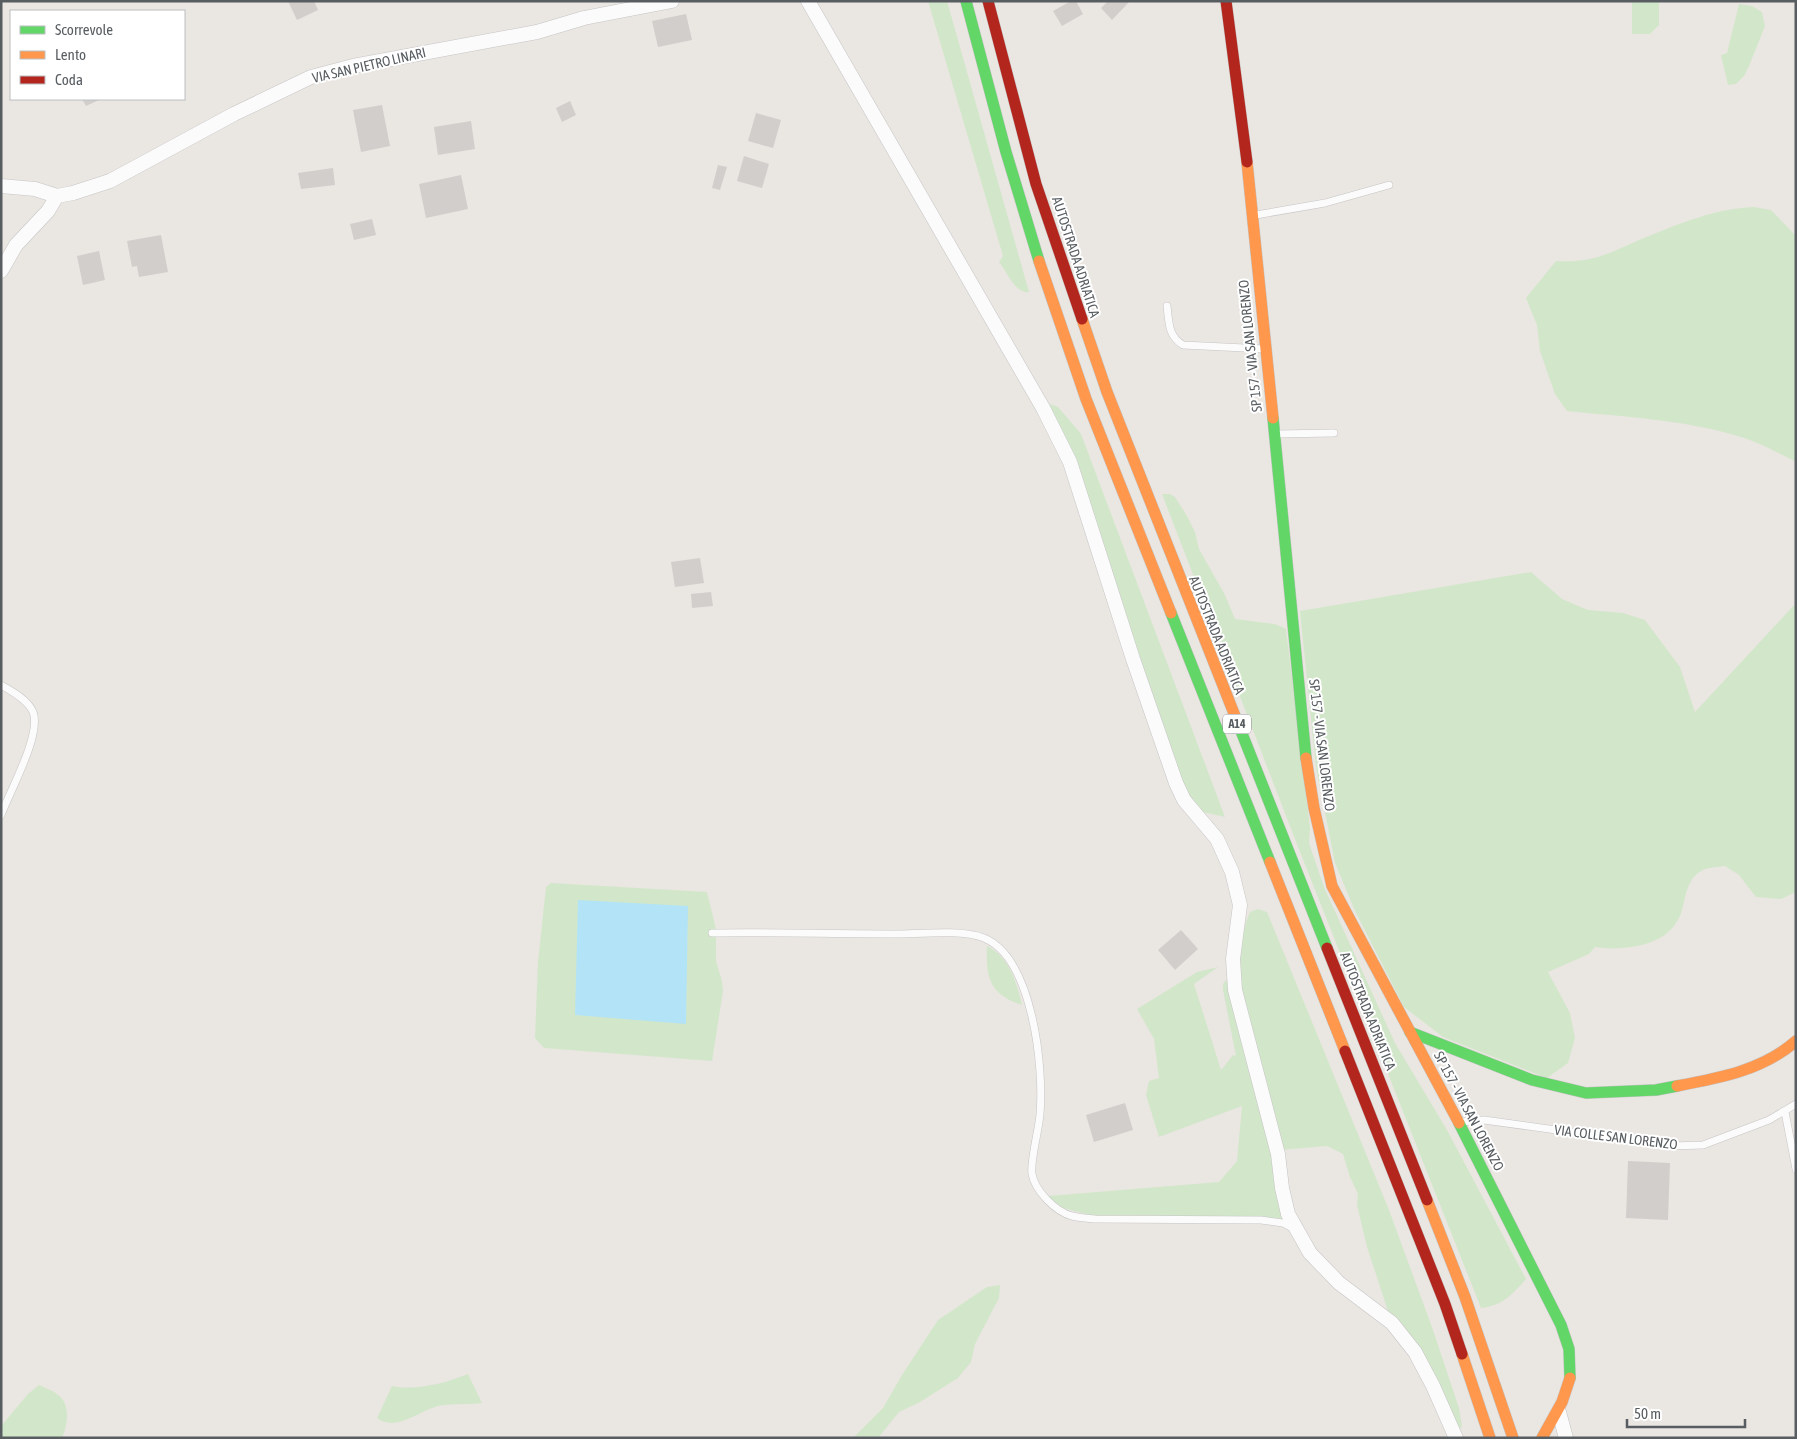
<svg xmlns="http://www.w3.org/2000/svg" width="1797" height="1439" font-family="'Asap Condensed',sans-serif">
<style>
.green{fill:#d2e7ca}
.water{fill:#b3e3f6}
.building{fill:#d1cecc}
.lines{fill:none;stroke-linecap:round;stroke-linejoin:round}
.lane-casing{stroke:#c6c5c5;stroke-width:8}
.street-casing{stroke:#c6c5c5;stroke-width:15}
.fast-casing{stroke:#c4c4c3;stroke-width:12}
.slow-casing{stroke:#c4c4c3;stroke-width:12}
.jam-casing{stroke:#c4c4c3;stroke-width:12}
.lane{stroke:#fcfbfb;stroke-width:7}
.street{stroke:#fcfbfb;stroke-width:14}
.fast{stroke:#63d668;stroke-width:11}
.slow{stroke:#ff974d;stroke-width:11}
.jam{stroke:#b3261e;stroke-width:11}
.labels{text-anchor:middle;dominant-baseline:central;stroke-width:4;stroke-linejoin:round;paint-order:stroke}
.shield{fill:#fff;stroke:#8a8e90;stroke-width:1}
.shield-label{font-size:12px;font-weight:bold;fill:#585d61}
.street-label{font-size:14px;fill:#585d61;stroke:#fff}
</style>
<rect width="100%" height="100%" fill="#eae6e2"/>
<path class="green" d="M928 1H947L1029 292C1015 294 1008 273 999 262L1003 256Z
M1632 1H1659V25L1650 34H1632Z
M1739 4 1752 6 1762 12 1765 26 1749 66 1744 76 1736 84 1728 85 1721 55 1727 53Z
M1754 207 1771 210 1796 236V462C1780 454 1764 445 1747 439 1690 420 1626 417 1567 411L1555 394 1548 374 1540 351 1537 325 1526 298 1556 261C1596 263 1608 253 1644 238 1681 223 1714 209 1754 207Z
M1050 404 1058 407 1081 434 1225 817 1198 811 1190 804 1046 409Z
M1162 494H1170L1175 497 1187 516 1195 532 1199 549 1225 595 1235 619 1275 624 1286 629 1310 828 1309 843 1324 887 1395 1043 1447 1130 1526 1279C1513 1294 1502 1306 1481 1308L1298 847Z
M1531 572 1562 599 1588 610 1623 613 1645 620 1680 667 1695 712 1796 603V892L1781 899 1756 897 1739 875 1725 866C1719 867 1709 867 1703 870 1686 878 1686 898 1681 913 1669 947 1625 951 1595 947L1589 954 1548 972 1570 1013 1575 1038 1568 1063 1547 1078 1443 1037 1404 1007 1355 911 1335 863 1316 767 1300 611Z
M551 883 707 892 716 929V961L722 981 723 991 712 1061 544 1048 535 1038 538 962 546 887Z
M1258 909 1267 912 1389 1210 1433 1330 1459 1408 1462 1426 1457 1433 1390 1317 1367 1247 1357 1205 1358 1194 1350 1177 1343 1154 1327 1146 1280 1150 1241 998 1238 957 1246 922 1250 912Z
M987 946C1010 958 1016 981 1022 1005 989 994 986 978 987 946Z
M1218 967 1194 984 1221 1070 1233 1055 1236 1056 1223 990V984L1231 974 1271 1144 1284 1219 1251 1217 1094 1216 1059 1207 1048 1196 1219 1182 1237 1161 1242 1106 1159 1137 1146 1095 1149 1081 1159 1078 1154 1039 1137 1009 1197 972Z
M1000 1285 999 1298 975 1344 971 1362 958 1378 920 1402 899 1412 878 1438H853L883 1408 902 1375 938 1320 987 1287Z
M468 1374 482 1403C469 1405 445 1403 435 1407 418 1412 395 1432 377 1418L392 1386C416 1391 446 1383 468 1374Z
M39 1385C45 1388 52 1390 57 1394 71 1403 68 1425 62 1438H1V1426L28 1394Z"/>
<path class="water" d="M578 900 688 906 686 1024 575 1015Z"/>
<path class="building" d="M288 1H314L318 10 297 20Z
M1071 1H1076L1083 14 1062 26 1053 11Z
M1108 1H1130L1112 20 1101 8Z
M686 14 692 40 658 47 652 21Z
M82 99H101L86 106Z
M570 101 576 115 562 122 556 108Z
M382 105 390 146 361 152 353 110Z
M756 113 781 120 773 148 748 141Z
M471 121 475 149 438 155 434 127Z
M744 156 769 164 762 188 737 181Z
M718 165 727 167 720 190 712 188Z
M333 168 335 185 301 189 298 173Z
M461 175 468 209 426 218 419 184Z
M372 219 376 235 354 240 350 224Z
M161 235 168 272 139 277 137 266 132 267 127 241Z
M99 251 105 280 83 285 77 256Z
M700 558 704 583 675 587 671 562Z
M711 592 713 606 692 608 691 594Z
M1181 930 1198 949 1175 970 1158 950Z
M1125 1103 1133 1130 1094 1142 1086 1115Z
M1628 1161 1670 1163 1668 1220 1626 1218Z"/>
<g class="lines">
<defs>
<path id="lane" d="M1256 215 1325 203 1389 185
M1167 306C1169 322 1168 336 1183 345L1265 349
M1277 434 1334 433
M1 685C12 691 28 700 33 712 42 734 9 793 1 815
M712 933C772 932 833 934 894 934 919 934 961 929 984 938 1033 958 1044 1068 1040 1114 1039 1129 1030 1161 1032 1174 1035 1191 1056 1212 1072 1216 1080 1218 1088 1218 1095 1219L1261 1220 1283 1223 1294 1229
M1785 1112 1796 1169
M1461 1122 1484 1120 1671 1146 1703 1145 1769 1120 1796 1104"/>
<path id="street" d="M808 1 1043 408 1070 462 1133 659 1176 783 1184 800 1217 839 1232 872 1240 905 1233 959 1235 990 1278 1154 1282 1188 1288 1214 1310 1253 1339 1283 1392 1323 1415 1352 1433 1386 1456 1438
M1 186 35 189 57 196 73 193 110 181 234 114 311 77 353 66 537 32 584 18 672 1
M1 271 16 245 48 211 57 196
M1559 1412 1566 1438"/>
<path id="fast" d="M966 1 1006 152 1039 261
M1273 418 1306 758
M1171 613 1270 862
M1237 721 1327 948
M1410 1032 1532 1080 1586 1093 1656 1090 1677 1086
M1459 1123 1561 1325 1569 1349 1570 1378"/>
<path id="slow" d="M1247 162 1273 418
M1039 261 1086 399 1171 613
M1082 319 1107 392 1237 721
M1306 758 1314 808 1332 886 1459 1123
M1270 862 1345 1051
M1677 1086C1720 1078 1763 1070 1796 1041
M1427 1200 1465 1297 1513 1438
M1462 1354 1490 1438
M1542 1438 1562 1402 1570 1378"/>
<path id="jam" d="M988 1 1036 184 1082 319
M1226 1 1247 162
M1327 948 1427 1200
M1345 1051 1445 1304 1462 1354"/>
</defs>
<use href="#lane" class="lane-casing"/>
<use href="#street" class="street-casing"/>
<use href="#fast" class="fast-casing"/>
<use href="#slow" class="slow-casing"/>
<use href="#jam" class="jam-casing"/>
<use href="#lane" class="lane"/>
<use href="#street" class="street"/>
<use href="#fast" class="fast"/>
<use href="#slow" class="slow"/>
<use href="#jam" class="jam"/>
</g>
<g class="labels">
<rect class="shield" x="1223" y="714.5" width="28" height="19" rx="4"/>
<g class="shield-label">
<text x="1237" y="724">A14</text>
</g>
<g class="street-label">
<text transform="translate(369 65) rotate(-13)">VIA SAN PIETRO LINARI</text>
<text transform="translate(1076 257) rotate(72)">AUTOSTRADA ADRIATICA</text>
<text transform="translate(1250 346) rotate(-96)">SP 157 - VIA SAN LORENZO</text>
<text transform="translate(1217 635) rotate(68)">AUTOSTRADA ADRIATICA</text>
<text transform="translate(1322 745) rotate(83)">SP 157 - VIA SAN LORENZO</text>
<text transform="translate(1368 1011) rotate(68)">AUTOSTRADA ADRIATICA</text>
<text transform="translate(1469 1111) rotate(62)">SP 157 - VIA SAN LORENZO</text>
<text transform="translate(1616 1137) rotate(7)">VIA COLLE SAN LORENZO</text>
</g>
</g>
<rect width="1797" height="1439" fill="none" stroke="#585d61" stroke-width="5"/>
<rect x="10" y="10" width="175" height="90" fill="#ffffff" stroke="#bcbec0"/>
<rect x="20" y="26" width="25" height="8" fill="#63d668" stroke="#bcbec0"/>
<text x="55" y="35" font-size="15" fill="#585d61">Scorrevole</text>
<rect x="20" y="51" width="25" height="8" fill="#ff974d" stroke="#bcbec0"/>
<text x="55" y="60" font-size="15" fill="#585d61">Lento</text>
<rect x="20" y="76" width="25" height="8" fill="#b3261e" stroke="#bcbec0"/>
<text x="55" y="85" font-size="15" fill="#585d61">Coda</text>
<path d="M1627 1419v8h118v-8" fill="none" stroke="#585d61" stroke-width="2.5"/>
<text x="1634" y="1419" font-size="15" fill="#585d61" stroke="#ffffff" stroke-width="4" paint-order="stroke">50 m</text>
</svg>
